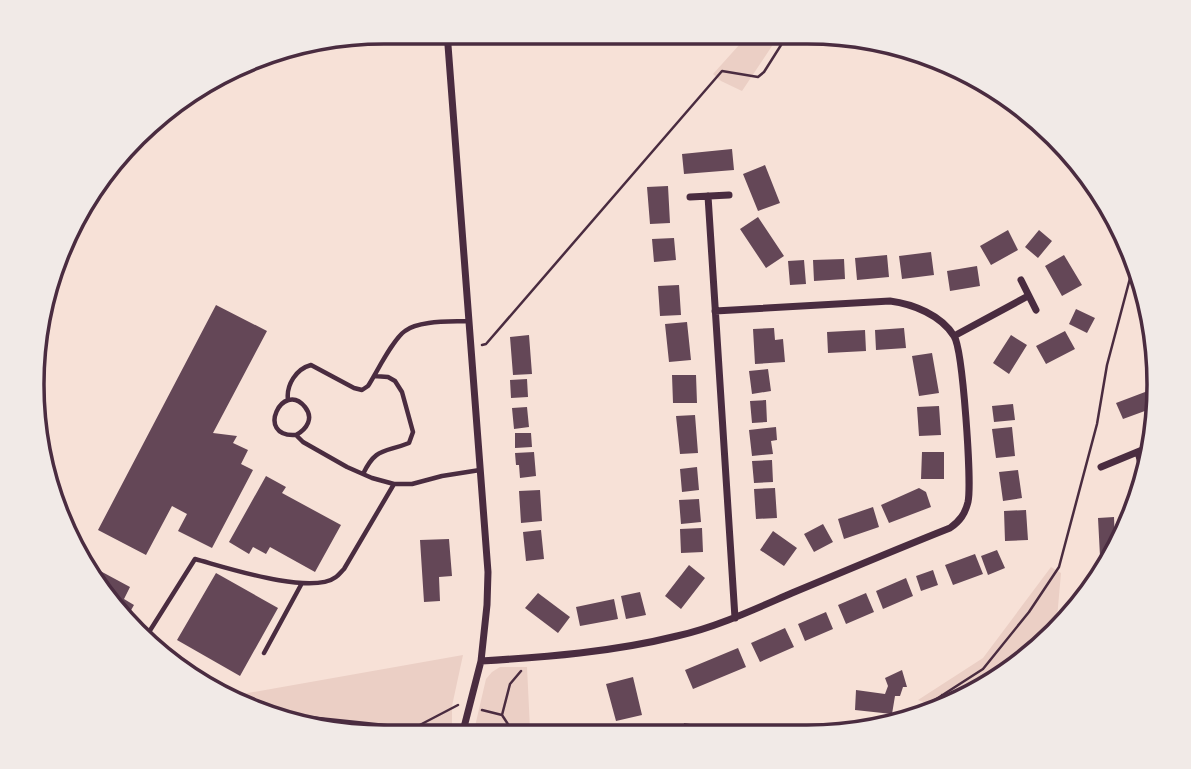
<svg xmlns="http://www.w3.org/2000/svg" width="1191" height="769" font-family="'Fira Sans',sans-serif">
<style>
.green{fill:#ebcfc5}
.building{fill:#644757}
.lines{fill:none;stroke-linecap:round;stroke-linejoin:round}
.path{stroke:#4a2c40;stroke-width:2.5}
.service{stroke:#4a2c40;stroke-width:4.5}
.minor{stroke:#4a2c40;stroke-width:7}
.rim{fill:none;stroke:#4a2c40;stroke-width:3.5}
</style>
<rect width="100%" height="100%" fill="#f7e1d7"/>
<path class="green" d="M749 34H780L742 91 721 81 713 74Z
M1051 567 1061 573 1056 630 962 701 938 708 918 700 983 658Z
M463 655 452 706V735H339L249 710 220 693 231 696Z
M500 667H527L530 729 576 736 473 735 486 679 492 672Z"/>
<path class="building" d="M732 149 734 170 684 174 682 154Z
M765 165 780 203 758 211 743 174Z
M668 186 670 223 650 224 647 187Z
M758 217 784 256 766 268 740 229Z
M1008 230 1018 250 991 265 980 246Z
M1039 230 1052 241 1038 258 1025 247Z
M674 238 676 260 654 262 652 239Z
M931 252 934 275 902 279 899 256Z
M887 255 889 277 857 280 855 258Z
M1064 255 1082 285 1062 296 1045 266Z
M844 259 845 279 814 281 813 260Z
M804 260 806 284 790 285 788 261Z
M977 266 980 286 950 291 947 271Z
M679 285 681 315 660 316 658 286Z
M216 305 267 331 213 433 237 436 233 443 248 450 241 464 253 470 212 548 178 531 187 514 172 506 146 555 98 530Z
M1076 309 1095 318 1087 333 1069 324Z
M687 322 691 360 669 362 665 324Z
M774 328 775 340 783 339 785 362 755 364 753 329Z
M904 328 906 348 876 350 875 330Z
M865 330 866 351 828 353 827 332Z
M1065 331 1075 349 1046 364 1036 346Z
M529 335 532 374 513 375 510 337Z
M1011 335 1027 345 1009 374 993 363Z
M932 353 939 393 919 396 912 356Z
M768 369 771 391 752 394 749 371Z
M672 375H696L697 403H673Z
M527 379 528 397 511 398 510 380Z
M1153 389 1155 392 1153 408 1123 419 1116 403Z
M766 400 767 422 752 423 750 401Z
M1013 404 1015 420 994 422 992 406Z
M939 406 941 435 919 436 917 407Z
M527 407 529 427 514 429 512 408Z
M695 415 698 453 680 454 676 416Z
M776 427 777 440 771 441 773 454 752 456 749 430Z
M1012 427 1015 456 996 458 992 429Z
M515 433H531L532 447 515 448Z
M534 452 536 476 520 478 519 465H516L515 453Z
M922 452H944V479H921Z
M772 460 773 482 754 483 752 461Z
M697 467 699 490 682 492 680 469Z
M1018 470 1022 498 1003 501 999 472Z
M266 476 286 487 282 493 341 525 315 572 270 547 266 554 253 547 249 554 229 542Z
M775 488 777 518 756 519 754 489Z
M919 488 926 492 931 507 889 523 881 505Z
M540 490 542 521 521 523 519 491Z
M699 499 701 522 681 524 679 500Z
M873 507 879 527 844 539 838 519Z
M1026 510 1028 540 1005 541 1004 511Z
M1114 517 1115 543 1108 555 1100 556 1098 518Z
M823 524 833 542 814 552 804 534Z
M702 528 703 552 681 553 680 529Z
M541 530 544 559 526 561 523 532Z
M773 531 797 548 784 566 760 550Z
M449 539 452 576 439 577 440 601 424 602 420 540Z
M997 550 1005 568 988 575 981 556Z
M975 554 983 574 953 585 945 565Z
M78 559 130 587 124 599 134 605 126 619Z
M689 565 705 578 681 609 665 596Z
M933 570 938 585 921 591 916 576Z
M216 573 278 608 240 676 177 640Z
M906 578 913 596 883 609 876 591Z
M640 592 646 615 626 619 621 596Z
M538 593 570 617 558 633 525 608Z
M866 593 874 612 846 624 838 605Z
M614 599 618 619 580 626 576 607Z
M826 612 833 629 805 641 798 624Z
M785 628 794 647 760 662 751 643Z
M738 648 746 667 693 689 685 670Z
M902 670 907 687H903L900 696H895L892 714 855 710 856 690 885 694 888 686 885 678Z
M633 677 642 715 616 721 606 684Z
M684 723 709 727 707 736H682Z
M798 728 812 729 811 737H797Z
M818 728 852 730V731L829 737H817Z"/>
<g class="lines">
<path class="path" d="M482 345 486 344 722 71 758 77 764 72 788 34
M942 695 962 701
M482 710 502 715 515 735
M251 711 414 728 458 705
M917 713 927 705 983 669 1029 612 1059 567 1097 424 1107 365 1133 267
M502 715 510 684 521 671
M414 728 448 734 447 735"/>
<path class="service" d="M288 400C286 385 296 369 311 365L354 388 362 390 368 386C377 372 393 339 405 331 419 320 452 322 469 321
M296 435C307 429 314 418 305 407 283 379 254 438 296 435L303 442 347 467 372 478 394 484H412L442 476 480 470
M363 474C376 447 384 453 409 443L413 432 402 392 395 381 388 377 374 376
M144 640 195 559C225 567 311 596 336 577 339 575 341 572 344 569L394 484
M264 653 302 583"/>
<path class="minor" d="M447 32 488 572 487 605 481 661 462 735
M708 196 735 618
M690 197 729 195
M1021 280 1036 310
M954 336 1028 296
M1138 452 1144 475
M1101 467 1147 448
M481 661C547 657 613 652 677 636 717 627 755 609 792 593 845 571 897 549 950 528 960 521 965 514 968 502 972 484 963 350 954 336 941 315 913 304 890 301L715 311"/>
</g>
<path d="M0 0H1191V769H0ZM384 44H807A340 340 0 0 1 1147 384V385A340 340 0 0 1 807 725H384A340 340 0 0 1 44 385V384A340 340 0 0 1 384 44Z" fill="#f1eae7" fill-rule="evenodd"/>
<path class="rim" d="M384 44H807A340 340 0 0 1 1147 384V385A340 340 0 0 1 807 725H384A340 340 0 0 1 44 385V384A340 340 0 0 1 384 44Z"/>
</svg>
